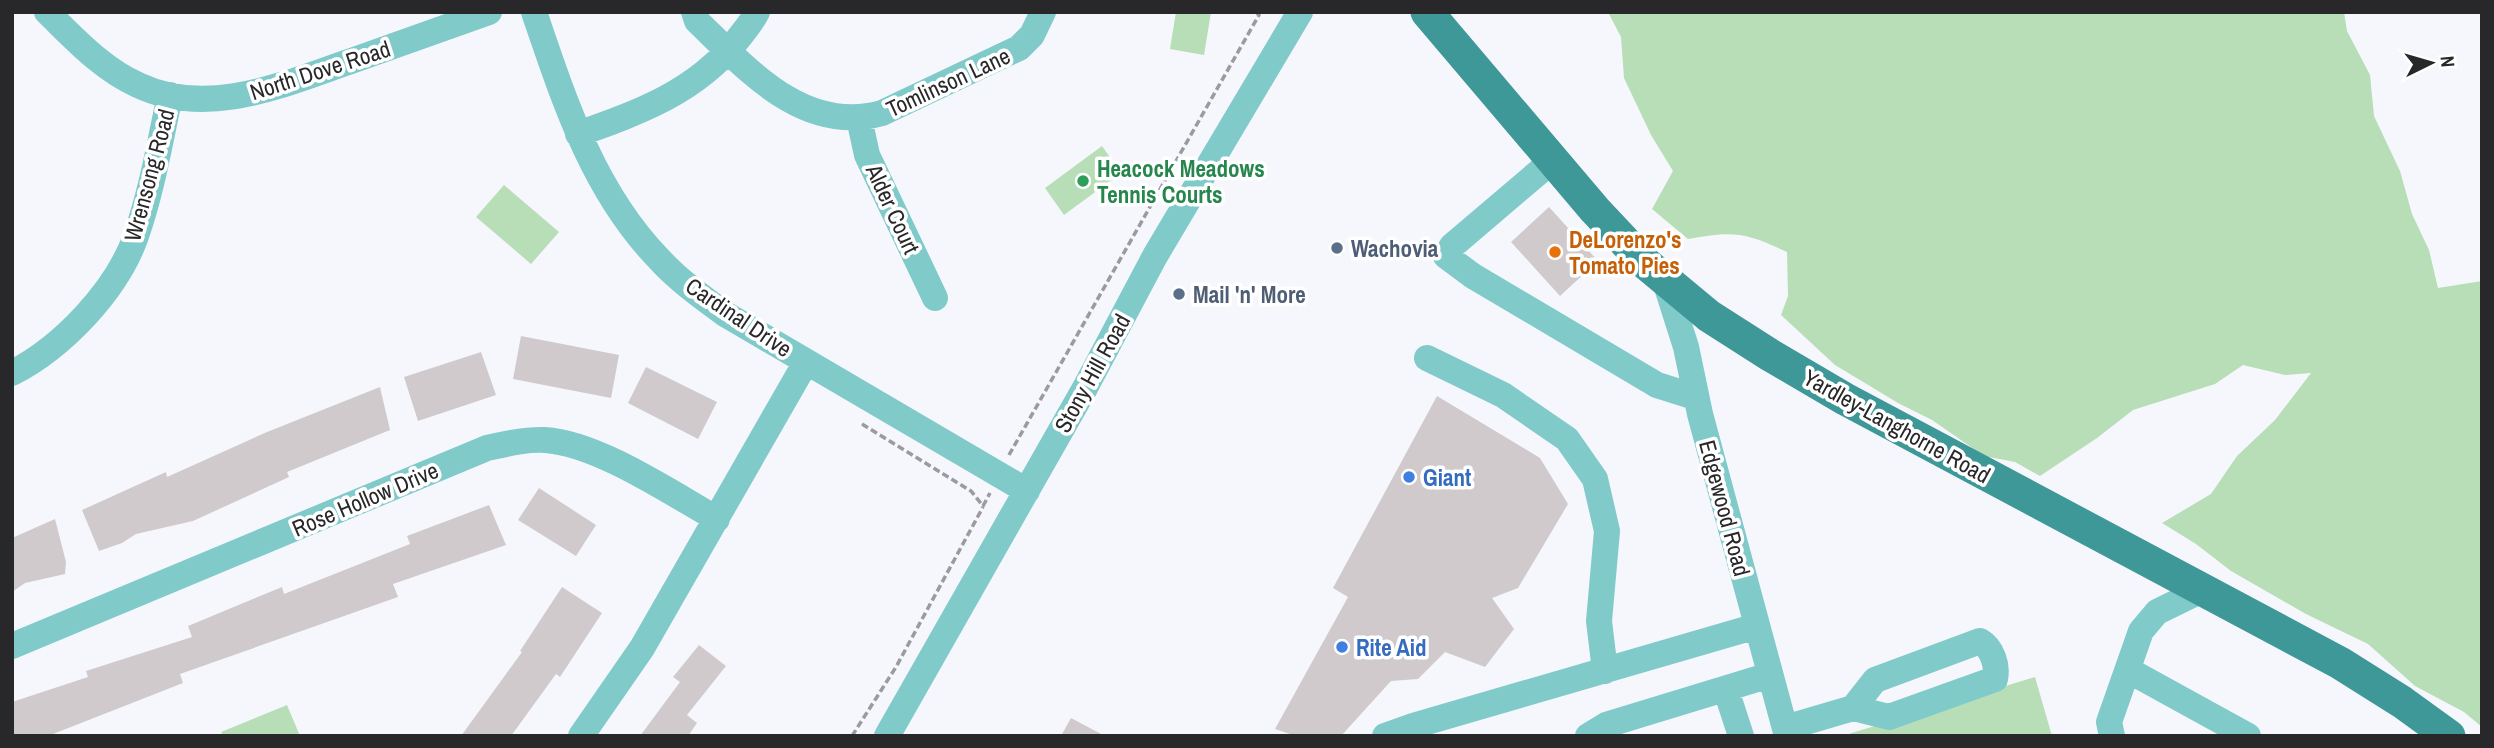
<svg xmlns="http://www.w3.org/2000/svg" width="2494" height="748" font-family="'Archivo Narrow',sans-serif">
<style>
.green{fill:#b7deb6}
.building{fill:#d1cacc}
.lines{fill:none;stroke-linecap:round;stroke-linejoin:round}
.path{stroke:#9b9b9f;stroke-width:3.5;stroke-dasharray:7 3.5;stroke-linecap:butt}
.minor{stroke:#80caca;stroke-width:26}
.major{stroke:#3f9898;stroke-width:33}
.leisure-dot{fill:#2e9e5b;stroke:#fff;stroke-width:2.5}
.service-dot{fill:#5c6f8a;stroke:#fff;stroke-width:2.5}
.food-dot{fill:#e8710a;stroke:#fff;stroke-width:2.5}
.shop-dot{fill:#3f7fe0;stroke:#fff;stroke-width:2.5}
.labels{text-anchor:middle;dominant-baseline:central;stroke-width:7;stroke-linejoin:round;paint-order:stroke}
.street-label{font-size:23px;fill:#28282a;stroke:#fff}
.leisure-label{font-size:23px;font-weight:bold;fill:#27864d;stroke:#fff;text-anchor:start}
.food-label{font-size:23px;font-weight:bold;fill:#c56008;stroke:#fff;text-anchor:start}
.service-label{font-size:23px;font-weight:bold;fill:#4e5e75;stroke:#fff;text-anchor:start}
.shop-label{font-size:23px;font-weight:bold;fill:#366cbe;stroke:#fff;text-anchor:start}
</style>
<rect width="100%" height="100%" fill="#f6f7fd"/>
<path class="green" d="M1176 12H1211L1204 55 1170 49Z
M1608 12H2344L2347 31 2370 75 2374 116 2400 171 2412 214 2429 250 2438 288 2482 281V727L2464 712 2415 686 2368 644 2306 614 2231 571 2196 544 2162 523 2211 494 2237 456 2275 420 2311 373 2285 375 2243 365 2215 384 2133 410 2097 438 2040 476 2015 462 1984 456 1932 420 1898 403 1835 365 1781 315 1788 296 1787 252C1744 232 1734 231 1688 239L1652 209 1673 171 1651 135 1624 78 1621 37Z
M1102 146 1121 173 1064 215 1045 188Z
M504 185 559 232 531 264 476 217Z
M2035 677 2052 736H1842Z
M287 705 300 736H223L221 732Z"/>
<path class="building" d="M1549 207 1598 261 1560 296 1511 242Z
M521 336 619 355 611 398 513 379Z
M481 352 496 395 418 421 404 377Z
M646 367 717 402 698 439 628 403Z
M380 387 390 430 287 472 289 477 193 521 136 534 122 543 99 551 82 510 166 472 167 477 267 432Z
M1437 396 1540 458 1568 504 1518 588 1492 598 1514 629 1485 667 1445 652 1418 679 1391 681 1341 736H1296L1275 729 1348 597 1333 588Z
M539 488 596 525 576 556 518 520Z
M489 505 506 545 393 584 398 597 180 674 183 683 48 736H12V702L88 677 86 671 192 637 188 626 282 587 284 594 410 544 407 536Z
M55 519 66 562 65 574 25 583 12 592V538Z
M562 587 602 613 560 677 556 674 511 736H461L522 652 520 651Z
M699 645 726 666 687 715 697 723 688 736H640L680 682 673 677Z
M1071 718 1105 736H1061Z"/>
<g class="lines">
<path class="path" d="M862 424 971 491 983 506 990 493
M1009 455 1259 15 1256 12
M852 736 896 667 983 507"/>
<path class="minor" d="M47 12C75 39 102 69 138 85 209 119 286 83 354 60 399 44 444 28 489 12
M534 12C564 100 593 191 659 259 678 280 702 297 725 314L1027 491
M694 12 697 21C748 70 804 135 882 113L1019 48 1032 35 1043 12
M859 118 867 155 935 298
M578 134C640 112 696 92 738 39 745 30 752 22 757 12
M1553 160 1452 246 1446 256 1473 276 1657 385 1695 397
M1665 281 1686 347 1700 414 1787 736
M1427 358 1503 395 1567 439 1595 479 1607 531 1599 621 1605 671
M12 373C63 347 117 290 136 236 152 190 160 142 170 95
M12 646 487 448C506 444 525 439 545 440 597 443 671 493 717 519
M2128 670 2248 736
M1726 690 1741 736
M1785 728 1853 708 1875 680 1980 641C1992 648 1998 665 1995 679L1889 717 1853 708
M581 736 642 648 806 362
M887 736 1085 388 1155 256 1300 12
M1385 736 1413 726 1757 626
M1588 736 1606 725 1770 675
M2112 736 2109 722 2141 631 2157 612 2204 589"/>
<path class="major" d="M1427 12 1595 210 1644 262 1709 316 1770 355 1845 399 2340 663 2402 702 2449 736"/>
</g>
<circle class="leisure-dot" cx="1083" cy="181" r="7"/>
<g class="service-dot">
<circle cx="1337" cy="248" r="7"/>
<circle cx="1179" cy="294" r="7"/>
</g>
<circle class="food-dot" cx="1555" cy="252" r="7"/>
<g class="shop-dot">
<circle cx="1409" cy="477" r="7"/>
<circle cx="1342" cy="647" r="7"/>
</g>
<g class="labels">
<g class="street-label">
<text transform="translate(320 70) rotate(-18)">North Dove Road</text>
<text transform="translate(948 82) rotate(-25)">Tomlinson Lane</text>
<text transform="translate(149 175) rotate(-75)">Wrensong Road</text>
<text transform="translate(893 209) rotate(65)">Alder Court</text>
<text transform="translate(739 317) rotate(34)">Cardinal Drive</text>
<text transform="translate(1092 373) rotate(-61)">Stony Hill Road</text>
<text transform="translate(1897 426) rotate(29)">Yardley-Langhorne Road</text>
<text transform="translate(365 499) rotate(-23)">Rose Hollow Drive</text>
<text transform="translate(1725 508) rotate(75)">Edgewood Road</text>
</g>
<g class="leisure-label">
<text x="1097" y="168">Heacock Meadows<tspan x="1097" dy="26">Tennis Courts</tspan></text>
</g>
<g class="food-label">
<text x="1569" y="239">DeLorenzo's<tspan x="1569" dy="26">Tomato Pies</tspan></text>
</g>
<g class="service-label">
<text x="1351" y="248">Wachovia</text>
<text x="1193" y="294">Mail 'n' More</text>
</g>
<g class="shop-label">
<text x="1423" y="477">Giant</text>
<text x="1356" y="647">Rite Aid</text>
</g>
</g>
<rect width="2494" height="748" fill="none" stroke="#28282a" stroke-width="28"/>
<g transform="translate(2431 63) rotate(85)" stroke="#ffffff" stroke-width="5" paint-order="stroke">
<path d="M0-5L12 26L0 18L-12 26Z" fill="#28282a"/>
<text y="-10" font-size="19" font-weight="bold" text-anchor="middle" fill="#28282a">N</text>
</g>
</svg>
